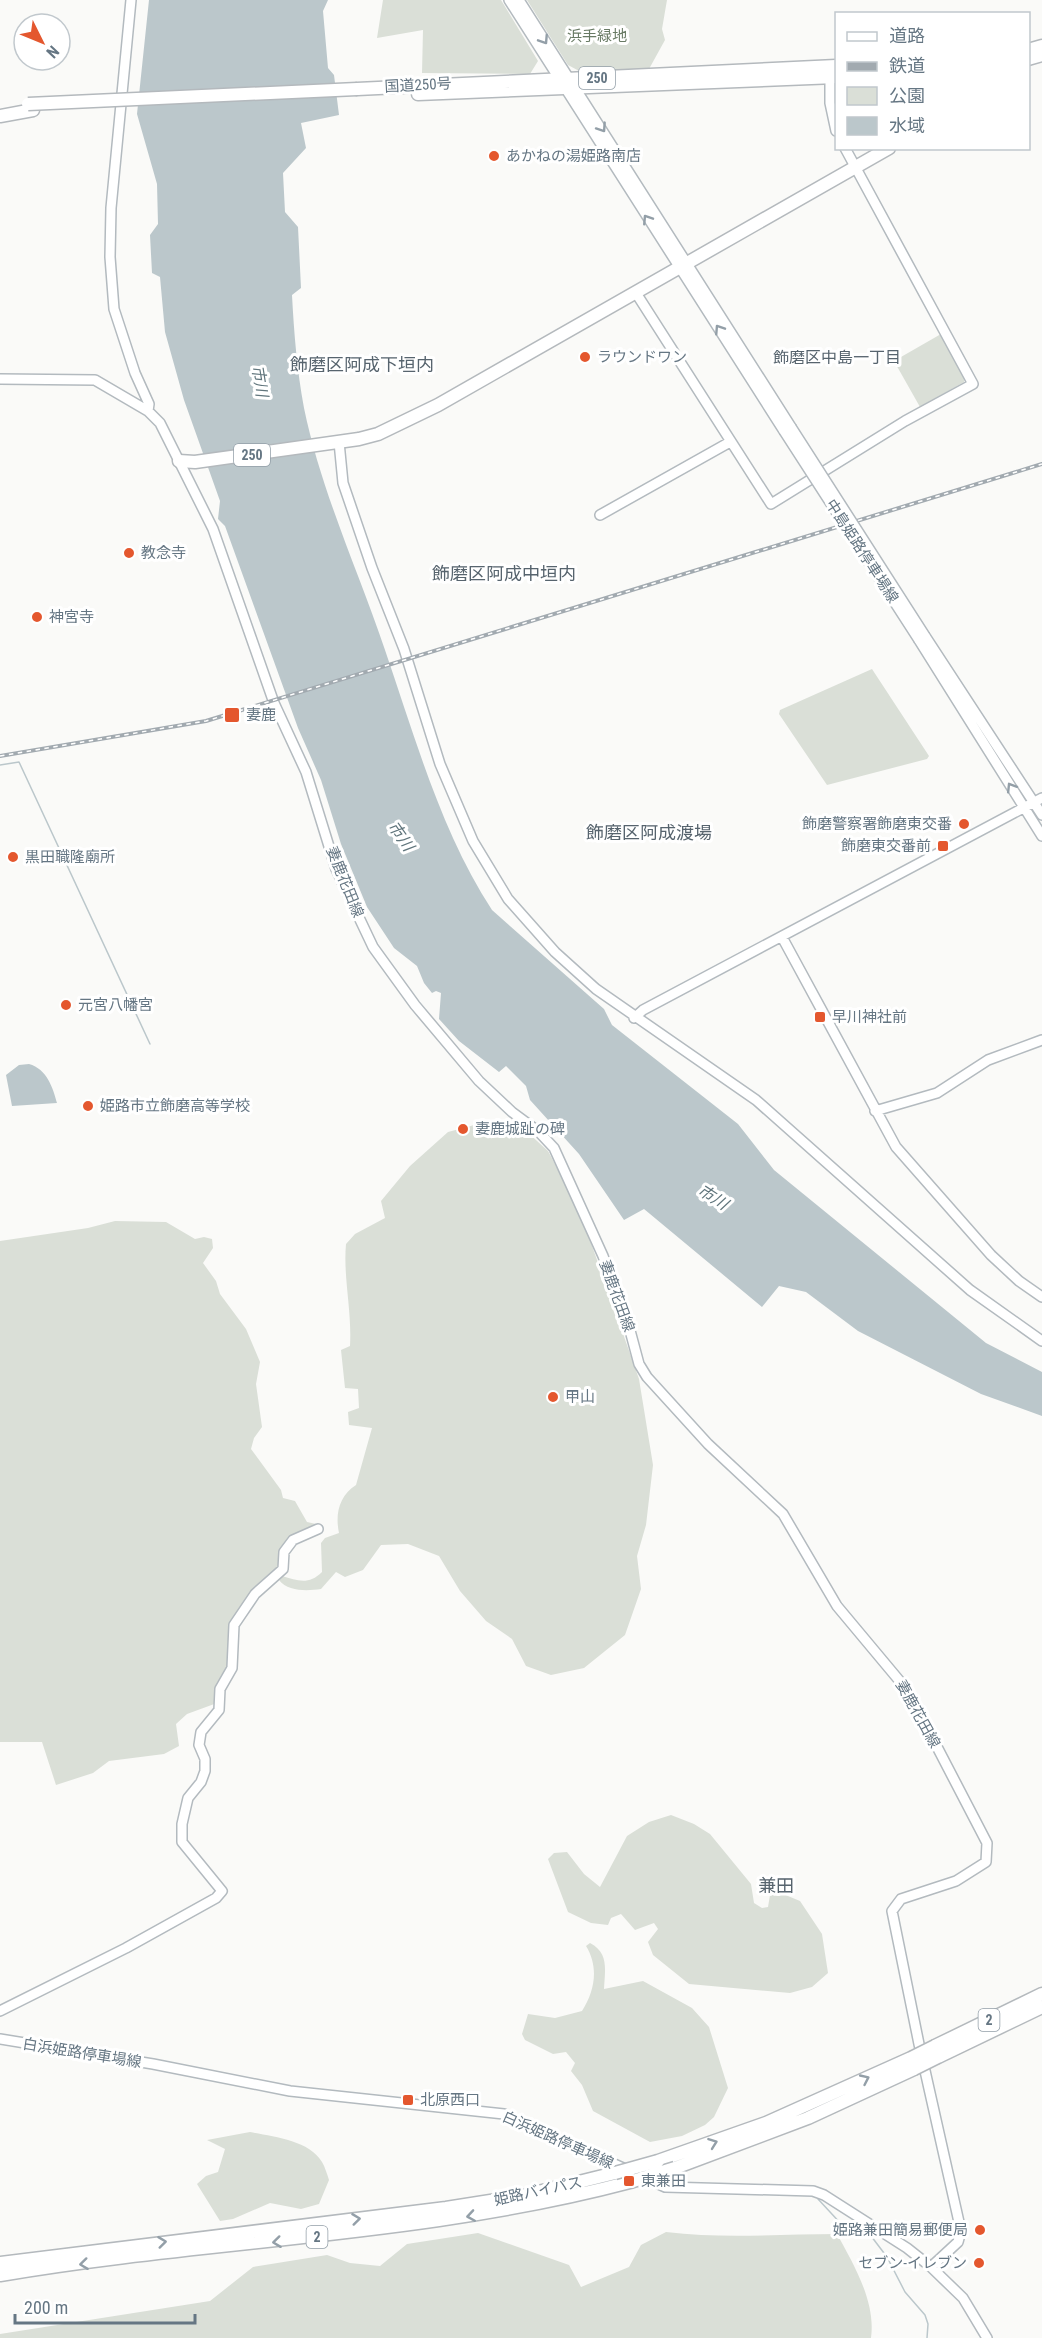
<svg xmlns="http://www.w3.org/2000/svg" width="1042" height="2338" font-family="'Roboto Condensed','Noto Sans JP',sans-serif">
<style>
.green{fill:#dadfd7}
.water{fill:#bbc7cb}
.lines{fill:none;stroke-linecap:round;stroke-linejoin:round}
.stream{stroke:#bbc7cb;stroke-width:1.5}
.secondary-casing{stroke:#b3babf;stroke-width:12}
.highway-casing{stroke:#b4b9bd;stroke-width:15}
.secondary{stroke:#fff;stroke-width:9}
.highway{stroke:#fff;stroke-width:12}
.rail-casing{stroke:#a2aab0;stroke-width:4}
.rail{stroke:#fff;stroke-width:1.5;stroke-dasharray:4.5;stroke-linecap:butt}
.secondary-bridge-casing{stroke:#b3babf;stroke-width:12;stroke-linecap:butt}
.highway-bridge-casing{stroke:#b4b9bd;stroke-width:15;stroke-linecap:butt}
.secondary-bridge{stroke:#fff;stroke-width:9}
.highway-bridge{stroke:#fff;stroke-width:12}
.oneway{stroke:#939fa8}
.poi-dot{fill:#e4572e;stroke:#fff;stroke-width:2}
.labels{text-anchor:middle;dominant-baseline:central;stroke-width:6;stroke-linejoin:round;paint-order:stroke}
.shield{fill:#fff;stroke:#939fa8;stroke-width:1.5}
.shield-label{font-size:14px;font-weight:bold;fill:#657683}
.park-label{font-size:15px;fill:#687a64;stroke:#fff}
.street-label{font-size:15px;fill:#657683;stroke:#fff}
.poi-label{font-size:15px;fill:#657683;stroke:#fff;text-anchor:start}
.neighbourhood-label{font-size:16px;fill:#57646e;stroke:#fff}
.water-label{font-size:16px;font-style:italic;fill:#60757c;stroke:#fff}
.quarter-label{font-size:18px;fill:#57646e;stroke:#fff}
</style>
<rect width="100%" height="100%" fill="#fafaf8"/>
<path class="green" d="M383 0H501L538 61 530 74 422 73 423 30 377 38Z
M527 0H667L662 29 665 40 649 69 581 72 568 65Z
M941 334 965 379 964 382 920 407 894 361Z
M872 669 929 756 927 759 827 785 779 714 780 710Z
M482 1123 525 1130 548 1151 579 1209 639 1379 653 1465 646 1525 637 1556 641 1589 625 1635 584 1668 551 1675 526 1666 512 1639 486 1621 460 1591 439 1556 408 1544 381 1545 363 1570 345 1577 336 1572 321 1589C308 1591 288 1592 279 1580L282 1576C298 1581 309 1585 322 1572L321 1543 325 1538 339 1533C335 1514 339 1496 356 1485L372 1428 349 1425 348 1412 359 1408 358 1389 345 1388 341 1350 350 1346C352 1310 343 1277 346 1244L355 1234 385 1218 381 1201 410 1166 448 1132Z
M115 1221 166 1222 195 1239 204 1237 212 1239 213 1248 203 1263 216 1281 220 1294 246 1329 260 1362 256 1384 262 1427 254 1438 251 1449 281 1490 283 1498 295 1501 307 1522 316 1524 313 1528 287 1539 280 1551 278 1565 272 1576 247 1597 240 1609 229 1667 217 1703 187 1714 176 1724 179 1746 164 1754 109 1761 93 1773 56 1785 42 1742H0V1241L88 1228Z
M671 1815 694 1824 710 1834 751 1884 754 1903 762 1908 768 1907 771 1889 800 1901 822 1934 828 1973 812 1987 790 1993 689 1984 653 1955 648 1942 658 1929 654 1923 635 1930 621 1914 611 1918 608 1925 591 1923 568 1912 548 1859 554 1853 567 1852 584 1874 600 1887 627 1836 649 1822Z
M590 1943C609 1953 605 1969 604 1989L643 1981 692 2008 709 2027 728 2088 714 2117 705 2125 682 2136 650 2142 593 2111 582 2085 571 2071 575 2063 566 2052 553 2054 525 2040 522 2034 528 2014 555 2018 582 2011C595 1991 599 1967 586 1946Z
M250 2132C273 2137 309 2140 322 2162 325 2167 327 2174 329 2180L319 2204 301 2209 270 2203 233 2219 220 2221 197 2184 206 2176 218 2172 225 2149 207 2140Z
M666 2232C723 2239 780 2234 837 2234 854 2265 876 2302 871 2338H0V2334L210 2301 253 2267 327 2255 350 2263 380 2266 407 2244 478 2233 569 2265 581 2287 629 2267 641 2245Z"/>
<path class="water" d="M149 0H328L323 11 328 68 334 75 339 115 301 123 306 148 283 173 285 212 298 227 301 288 292 295C294 333 297 370 304 408 321 491 358 570 385 650 415 737 441 832 492 910L604 1009 612 1025 738 1124 774 1170 986 1343 1042 1372V1416L981 1394 858 1331 806 1292 779 1286 762 1307 644 1209 624 1220 579 1154 530 1100 526 1086 506 1066 499 1072 459 1041 439 1019 441 993 436 991 432 993 424 983 417 966 394 948 367 907 341 844 321 780 298 728 225 526 218 519 220 501 184 400 165 332 160 277 152 273 150 235 158 224 157 184 137 114Z
M29 1064C47 1069 53 1088 57 1103L12 1106 6 1075 19 1065Z"/>
<g class="lines">
<path class="stream" d="M0 765 19 762 150 1044
M818 2199 843 2226 865 2228 887 2257 905 2292 925 2315 928 2324 927 2338"/>
<defs>
<path id="secondary" d="M131 0 111 208 110 257 114 309 135 373 149 404 148 411
M509 0 784 431
M519 0 791 427
M830 71V103L836 131
M636 293 771 504 905 421 973 384 845 148
M0 379 95 380 148 411 160 423 213 529 274 703 306 772 336 869 373 947 415 1005 479 1081 512 1112 539 1132 554 1148 603 1256 628 1323 639 1364 647 1377 708 1444 783 1514 837 1606 908 1691 987 1843 986 1862 956 1881 901 1899 892 1911 919 2044 961 2231 958 2242 931 2267
M339 442 343 483 372 568 404 649 440 764 473 841 508 899 555 952 596 989 756 1100 970 1290 1042 1341
M600 515 730 442
M925 636 1042 815
M919 640 1042 836
M782 937 896 1147 991 1255 1019 1281 1042 1297
M634 1018 643 1010 1042 798
M875 1111 937 1093 988 1060 1042 1040
M0 2011 126 1948 216 1898 222 1891 182 1842V1824L188 1798 201 1782 205 1771V1759L199 1745 201 1732 219 1710 220 1689 232 1668 234 1625 255 1594 283 1569 284 1552 293 1540 318 1529
M0 2039 153 2064 290 2091 504 2114 665 2187 813 2191 824 2195 907 2248 931 2267 963 2298 987 2338"/>
<path id="highway" d="M1028 50 1042 46
M1028 59 1042 55
M357 89 836 66
M418 94 836 77
M0 116 33 110
M179 461 195 462 359 439 378 434 438 405 889 148
M935 2046 1042 1994
M938 2057 1042 2007
M658 2161 766 2123 911 2058
M675 2168 808 2118 914 2069
M0 2263 446 2208 522 2196 615 2173
M0 2275C211 2239 422 2237 630 2182"/>
</defs>
<use href="#secondary" class="secondary-casing"/>
<use href="#highway" class="highway-casing"/>
<use href="#secondary" class="secondary"/>
<use href="#highway" class="highway"/>
<defs>
<path id="rail" d="M0 756 206 721 1042 464"/>
</defs>
<use href="#rail" class="rail-casing"/>
<use href="#rail" class="rail"/>
<defs>
<path id="secondary-bridge" d="M791 427 925 636
M784 431 919 640"/>
<path id="highway-bridge" d="M28 104 357 89
M911 2058 935 2046
M914 2069 938 2057
M615 2173 658 2161
M630 2182 675 2168"/>
</defs>
<use href="#secondary-bridge" class="secondary-bridge-casing"/>
<use href="#highway-bridge" class="highway-bridge-casing"/>
<use href="#secondary-bridge" class="secondary-bridge"/>
<use href="#highway-bridge" class="highway-bridge"/>
</g>
<defs><path id="oneway-chevron" d="M-2-3.5L2.5 0L-2 3.5" fill="none" stroke-width="1.6" stroke-linecap="round" stroke-linejoin="round" transform="scale(1.5)"/></defs>
<g class="oneway">
<use href="#oneway-chevron" transform="translate(544 40) rotate(57)"/>
<use href="#oneway-chevron" transform="translate(602 128) rotate(56)"/>
<use href="#oneway-chevron" transform="translate(647 219) rotate(-123)"/>
<use href="#oneway-chevron" transform="translate(719 329) rotate(-123)"/>
<use href="#oneway-chevron" transform="translate(1011 787) rotate(-122)"/>
<use href="#oneway-chevron" transform="translate(865 2079) rotate(-25)"/>
<use href="#oneway-chevron" transform="translate(713 2143) rotate(-20)"/>
<use href="#oneway-chevron" transform="translate(471 2216) rotate(171)"/>
<use href="#oneway-chevron" transform="translate(356 2219) rotate(-7)"/>
<use href="#oneway-chevron" transform="translate(162 2242) rotate(-7)"/>
<use href="#oneway-chevron" transform="translate(277 2242) rotate(173)"/>
<use href="#oneway-chevron" transform="translate(84 2264) rotate(173)"/>
</g>
<g class="poi-dot">
<circle cx="494" cy="156" r="6"/>
<circle cx="585" cy="357" r="6"/>
<circle cx="129" cy="553" r="6"/>
<circle cx="37" cy="617" r="6"/>
<rect x="224" y="707" width="16" height="16" rx="3"/>
<circle cx="964" cy="824" r="6"/>
<rect x="937" y="840" width="12" height="12" rx="3"/>
<circle cx="13" cy="857" r="6"/>
<circle cx="66" cy="1005" r="6"/>
<rect x="814" y="1011" width="12" height="12" rx="3"/>
<circle cx="88" cy="1106" r="6"/>
<circle cx="463" cy="1129" r="6"/>
<circle cx="553" cy="1397" r="6"/>
<rect x="402" y="2094" width="12" height="12" rx="3"/>
<rect x="623" y="2175" width="12" height="12" rx="3"/>
<circle cx="980" cy="2230" r="6"/>
<circle cx="979" cy="2263" r="6"/>
</g>
<g class="labels">
<g class="shield">
<rect x="579" y="67" width="36" height="22" rx="4.5"/>
<rect x="234" y="444" width="36" height="22" rx="4.5"/>
<rect x="978.5" y="2009" width="21" height="22" rx="4.5"/>
<rect x="306.5" y="2226" width="21" height="22" rx="4.5"/>
</g>
<g class="shield-label">
<text x="597" y="78">250</text>
<text x="252" y="455">250</text>
<text x="989" y="2020">2</text>
<text x="317" y="2237">2</text>
</g>
<g class="park-label">
<text x="597" y="36">浜手緑地</text>
</g>
<g class="street-label">
<text transform="translate(418 85) rotate(-3)">国道250号</text>
<text transform="translate(862 551) rotate(57)">中島姫路停車場線</text>
<text transform="translate(345 882) rotate(68)">妻鹿花田線</text>
<text transform="translate(617 1296) rotate(70)">妻鹿花田線</text>
<text transform="translate(918 1714) rotate(61)">妻鹿花田線</text>
<text transform="translate(82 2053) rotate(9)">白浜姫路停車場線</text>
<text transform="translate(558 2140) rotate(24)">白浜姫路停車場線</text>
<text transform="translate(538 2191) rotate(-12)">姫路バイパス</text>
</g>
<g class="poi-label">
<text x="506" y="156">あかねの湯姫路南店</text>
<text x="597" y="357">ラウンドワン</text>
<text x="141" y="553">教念寺</text>
<text x="49" y="617">神宮寺</text>
<text x="246" y="715">妻鹿</text>
<text x="952" y="824" text-anchor="end">飾磨警察署飾磨東交番</text>
<text x="931" y="846" text-anchor="end">飾磨東交番前</text>
<text x="25" y="857">黒田職隆廟所</text>
<text x="78" y="1005">元宮八幡宮</text>
<text x="832" y="1017">早川神社前</text>
<text x="100" y="1106">姫路市立飾磨高等学校</text>
<text x="475" y="1129">妻鹿城趾の碑</text>
<text x="565" y="1397">甲山</text>
<text x="420" y="2100">北原西口</text>
<text x="641" y="2181">東兼田</text>
<text x="968" y="2230" text-anchor="end">姫路兼田簡易郵便局</text>
<text x="967" y="2263" text-anchor="end">セブン-イレブン</text>
</g>
<g class="neighbourhood-label">
<text x="837" y="357">飾磨区中島一丁目</text>
</g>
<g class="water-label">
<text transform="translate(260 381) rotate(81)">市川</text>
<text transform="translate(401 836) rotate(55)">市川</text>
<text transform="translate(713 1197) rotate(33)">市川</text>
</g>
<g class="quarter-label">
<text x="362" y="364">飾磨区阿成下垣内</text>
<text x="504" y="573">飾磨区阿成中垣内</text>
<text x="649" y="832">飾磨区阿成渡場</text>
<text x="776" y="1885">兼田</text>
</g>
</g>
<rect x="835" y="12" width="195" height="138" fill="#ffffff" stroke="#c1c8cd" stroke-width="1.5"/>
<rect x="847" y="32" width="30" height="9" fill="#ffffff" stroke="#c1c8cd" stroke-width="1.5"/>
<text x="889" y="42" font-size="18" fill="#657683">道路</text>
<rect x="847" y="62" width="30" height="9" fill="#a2aab0" stroke="#c1c8cd" stroke-width="1.5"/>
<text x="889" y="72" font-size="18" fill="#657683">鉄道</text>
<rect x="847" y="87" width="30" height="18" fill="#dadfd7" stroke="#c1c8cd" stroke-width="1.5"/>
<text x="889" y="102" font-size="18" fill="#657683">公園</text>
<rect x="847" y="117" width="30" height="18" fill="#bbc7cb" stroke="#c1c8cd" stroke-width="1.5"/>
<text x="889" y="132" font-size="18" fill="#657683">水域</text>
<g transform="translate(42 42) rotate(133)"><circle r="28" fill="#ffffff" stroke="#c1c8cd" stroke-width="1.5"/>
<path d="M0-4.5L10 22L0 15L-10 22Z" fill="#e4572e"/>
<text y="-9" font-size="16" font-weight="bold" text-anchor="middle" fill="#657683">N</text>
</g>
<path d="M15 2314v9h180v-9" fill="none" stroke="#657683" stroke-width="3"/>
<text x="24" y="2314" font-size="18" fill="#657683" stroke="#ffffff" stroke-width="4.5" paint-order="stroke">200 m</text>
</svg>
